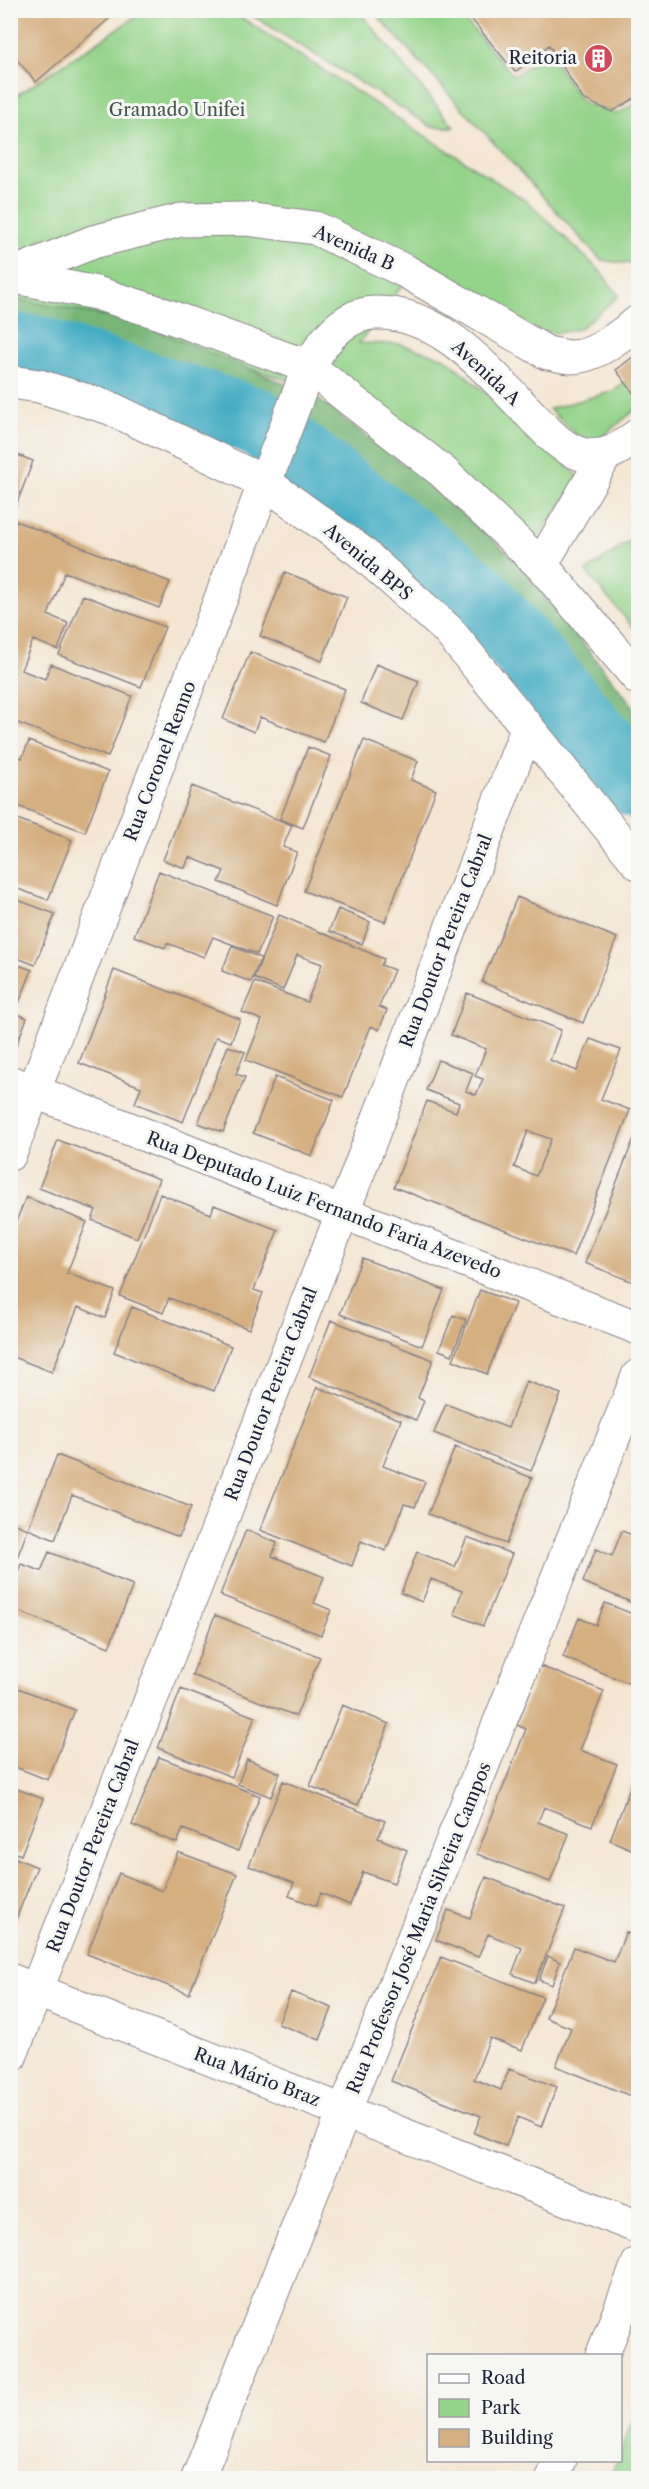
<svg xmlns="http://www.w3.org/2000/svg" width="649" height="2489" font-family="'Libre Caslon Text',serif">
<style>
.green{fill:#94d38a;stroke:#5b7a62;stroke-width:1.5}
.forest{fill:#77b576;stroke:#4c6c58;stroke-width:1.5}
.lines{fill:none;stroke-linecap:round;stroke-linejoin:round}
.river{stroke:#43acc3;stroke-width:68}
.building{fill:#d4af80;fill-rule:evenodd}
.minor-casing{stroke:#8b8487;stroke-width:35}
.major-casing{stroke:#8b8487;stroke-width:35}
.minor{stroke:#fff;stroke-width:33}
.major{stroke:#fff;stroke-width:33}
.labels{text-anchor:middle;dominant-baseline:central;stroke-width:6;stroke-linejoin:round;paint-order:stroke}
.poi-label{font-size:18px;fill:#22223b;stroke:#f6f6f2;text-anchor:end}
.park-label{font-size:18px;fill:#445753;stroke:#f6f6f2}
.street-label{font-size:18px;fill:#22223b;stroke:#f6f6f2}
</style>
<rect width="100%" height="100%" fill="#f6f6f2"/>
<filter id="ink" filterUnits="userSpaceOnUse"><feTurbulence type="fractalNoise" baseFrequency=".0167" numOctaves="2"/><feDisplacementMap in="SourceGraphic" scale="12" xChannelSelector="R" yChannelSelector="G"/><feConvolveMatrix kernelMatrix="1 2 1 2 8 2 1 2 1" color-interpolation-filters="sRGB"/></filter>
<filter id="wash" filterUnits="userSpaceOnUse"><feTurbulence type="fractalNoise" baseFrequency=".008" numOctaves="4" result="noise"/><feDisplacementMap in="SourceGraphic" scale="24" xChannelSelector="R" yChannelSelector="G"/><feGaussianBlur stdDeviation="1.35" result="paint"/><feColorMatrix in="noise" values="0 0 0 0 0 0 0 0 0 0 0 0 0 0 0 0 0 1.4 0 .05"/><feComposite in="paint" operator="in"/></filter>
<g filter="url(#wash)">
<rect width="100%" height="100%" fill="#f4e6d3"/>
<path class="green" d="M146 10 231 11 528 202 600 271 619 296 579 329 556 333 531 329 414 269 359 343 400 344 445 358 531 431 580 478 524 558 318 389 11 297V99Z
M245 11H359L454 127H432Z
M373 11H457L514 76 548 52 582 102 617 114 638 102V265L601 260Z
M638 371V408L589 447 549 409 614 391Z
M638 535V633L586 572Z
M638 2406V2478H609L617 2461 620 2460 621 2451Z"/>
<path class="forest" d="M11 298 136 322 314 396 426 482 516 560 638 712V827L460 613 250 444 40 371 11 366Z"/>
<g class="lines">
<path class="river" d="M10 347 35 349 258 422 475 592 638 785"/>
</g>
<g id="blocks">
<path class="building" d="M10 10H119L36 82 10 52Z
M464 10H638V96L612 112 583 99 549 45 515 72Z
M638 353V399L616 370Z
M10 452 33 461 11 519 170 582 159 608 65 572 48 615 68 623 58 650 33 640 21 670 45 679 51 664 132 696 108 757 10 720Z
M285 572 347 597 322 661 260 636Z
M83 595 165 627 141 687 59 655Z
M250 652 345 689 324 742 260 717 254 732 223 719Z
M376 664 419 681 403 720 361 703Z
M364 740 418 761 411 780 436 790 385 922 304 891Z
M29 741 108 772 85 832 10 803V754L22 758Z
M308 747 331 756 303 828 280 819Z
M192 786 292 825 283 847 297 852 277 905 219 882 224 871 189 857 185 868 163 860Z
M10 816 72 840 48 900 10 886Z
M159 871 273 916 257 954 213 937 204 957 167 943 165 948 134 936Z
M10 897 55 914 35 965 10 955Z
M517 897 617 938 583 1023 482 982Z
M338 909 370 922 362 944 329 931Z
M279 915 384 959 381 965 394 970 379 1007 387 1010 379 1030 371 1026 343 1097 246 1060 262 1020 242 1012 255 982 307 1002 322 964 297 955 283 990 254 978Z
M232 946 261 958 251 982 222 971Z
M10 962 32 970 15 1013 27 1018 16 1046 10 1044Z
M114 970 240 1019 231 1042 216 1037 183 1122 135 1103 141 1087 79 1063Z
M467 993 561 1030 550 1060 577 1071 590 1039 621 1050 601 1099 630 1110 573 1256 394 1187 427 1101 456 1112 459 1103 426 1090 438 1060 473 1073 466 1091 476 1095 483 1079 475 1076 486 1049 451 1035ZM528 1131 551 1139 536 1176 514 1167Z
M228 1046 245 1052 236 1074 245 1077 223 1132 198 1123Z
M275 1077 334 1100 312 1156 253 1133Z
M638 1128V1284L585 1263Z
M58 1140 159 1179 137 1238 92 1220 96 1210 39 1188Z
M160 1194 211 1214 214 1205 278 1230 254 1290 263 1293 249 1329 169 1298 163 1313 120 1296Z
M26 1197 87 1222 67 1273 115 1291 105 1318 78 1307 52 1372 10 1356V1237Z
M362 1258 444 1290 422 1346 340 1314Z
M480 1290 515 1303 487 1374 453 1360Z
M132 1307 231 1346 214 1391 114 1352Z
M453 1315 466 1320 452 1355 439 1350Z
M331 1320 433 1360 418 1398 424 1401 416 1420 309 1377Z
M526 1381 561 1394 531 1471 434 1433 446 1404 508 1428Z
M317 1387 401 1420 383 1466 425 1482 415 1507 404 1504 386 1551 361 1541 352 1566 260 1530Z
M455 1447 532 1478 506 1544 428 1514Z
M57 1455 191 1507 179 1537 72 1495 55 1540 28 1529Z
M10 1522 28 1529 11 1574H10Z
M246 1530 277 1543 272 1556 324 1577 314 1603 331 1610 321 1635 220 1595Z
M622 1531 638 1537V1605L583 1582 596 1549 612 1556Z
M467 1537 512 1554 483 1626 454 1614 462 1591 431 1579 422 1602 401 1593 417 1552 455 1567Z
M49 1552 133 1585 109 1647 10 1608V1592L21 1564 41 1571Z
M605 1603 638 1616V1687L563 1657 579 1618 596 1625Z
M215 1615 320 1657 296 1716 192 1675Z
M540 1666 604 1691 580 1750 617 1764 592 1826 544 1807 538 1822 569 1834 550 1882 477 1854 526 1729 517 1725Z
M10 1685 75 1710 48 1780 10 1765Z
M181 1689 255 1717 232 1777 158 1748Z
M342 1705 389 1724 358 1805 310 1786Z
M159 1757 260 1796 238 1851 183 1829 177 1843 132 1825Z
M247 1759 280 1773 271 1797 238 1784Z
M638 1767V1852L610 1840Z
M283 1781 385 1821 378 1838 407 1850 394 1883 363 1872 350 1905 321 1893 316 1906 289 1896 294 1883 249 1866Z
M10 1786 43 1799 21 1855 10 1851Z
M178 1852 237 1874 189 1994 87 1954 119 1873 162 1891Z
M10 1856 37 1867 13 1926 10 1925Z
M486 1877 565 1908 535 1983 512 1974 522 1948 488 1934 478 1957 436 1940 448 1910 470 1918Z
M626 1932 638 1937V2099L556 2066 571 2028 546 2018 574 1947 614 1962Z
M548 1956 560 1962 552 1985 539 1980Z
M441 1957 543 1997 522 2050 490 2038 474 2079 501 2090 509 2069 557 2087 541 2127 518 2117 506 2146 474 2133 481 2116 391 2081Z
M291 1992 332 2008 320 2040 278 2024Z"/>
</g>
</g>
<g filter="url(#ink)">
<use href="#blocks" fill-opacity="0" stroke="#8b8487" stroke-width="1.5"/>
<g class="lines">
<defs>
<path id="minor" d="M10 275 93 242 181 220 246 219 315 228 407 272 547 353C555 354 564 357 571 357 596 357 619 336 638 322
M541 565 605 456
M10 1082 638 1328
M10 1154 305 377C317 347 341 314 375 313 442 311 491 375 534 418 548 432 561 448 581 454 604 460 620 449 638 435
M10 1980 638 2227
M10 2057 343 1212 527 729
M602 2356 638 2264
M198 2478 638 1376
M553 2478 560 2460"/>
<path id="major" d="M10 276 96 293 154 311 309 367 443 472 541 565 638 678
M10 382 39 386 110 408 266 483 360 551 447 629 638 863"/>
</defs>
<use href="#minor" class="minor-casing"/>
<use href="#major" class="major-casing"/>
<use href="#minor" class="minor"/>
<use href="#major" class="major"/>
</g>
</g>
<defs>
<symbol id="building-disc" viewBox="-11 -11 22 22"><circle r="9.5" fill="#d1495b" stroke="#f6f6f2"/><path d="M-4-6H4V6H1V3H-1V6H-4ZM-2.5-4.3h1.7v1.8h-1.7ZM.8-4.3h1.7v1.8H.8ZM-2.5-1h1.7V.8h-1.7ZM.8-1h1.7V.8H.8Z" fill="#fff"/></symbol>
</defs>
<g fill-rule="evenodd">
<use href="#building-disc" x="582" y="42" width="33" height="33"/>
</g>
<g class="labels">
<g class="poi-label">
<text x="577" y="58">Reitoria</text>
</g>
<g class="park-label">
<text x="177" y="110">Gramado Unifei</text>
</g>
<g class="street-label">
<text transform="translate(354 248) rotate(24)">Avenida B</text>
<text transform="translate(486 373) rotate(43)">Avenida A</text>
<text transform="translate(368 562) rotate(40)">Avenida BPS</text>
<text transform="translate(160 761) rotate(-69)">Rua Coronel Renno</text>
<text transform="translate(446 941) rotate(-69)">Rua Doutor Pereira Cabral</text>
<text transform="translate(324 1205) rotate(21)">Rua Deputado Luiz Fernando Faria Azevedo</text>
<text transform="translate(271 1394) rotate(-69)">Rua Doutor Pereira Cabral</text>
<text transform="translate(93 1846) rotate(-69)">Rua Doutor Pereira Cabral</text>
<text transform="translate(419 1928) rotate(-68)">Rua Professor José Maria Silveira Campos</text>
<text transform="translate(257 2077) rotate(21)">Rua Mário Braz</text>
</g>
</g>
<rect width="649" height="2489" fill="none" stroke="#f6f6f2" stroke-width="36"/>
<rect x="427" y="2354" width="195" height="108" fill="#f6f6f2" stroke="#a1a1a9" stroke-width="1.5"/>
<rect x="439" y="2374" width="30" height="9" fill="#ffffff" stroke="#a1a1a9" stroke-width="1.5"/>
<text x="481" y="2384" font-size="18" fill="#22223b">Road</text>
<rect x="439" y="2399" width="30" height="18" fill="#94d38a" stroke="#a1a1a9" stroke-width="1.5"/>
<text x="481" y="2414" font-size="18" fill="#22223b">Park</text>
<rect x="439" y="2429" width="30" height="18" fill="#d4af80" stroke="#a1a1a9" stroke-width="1.5"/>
<text x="481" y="2444" font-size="18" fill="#22223b">Building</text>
</svg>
